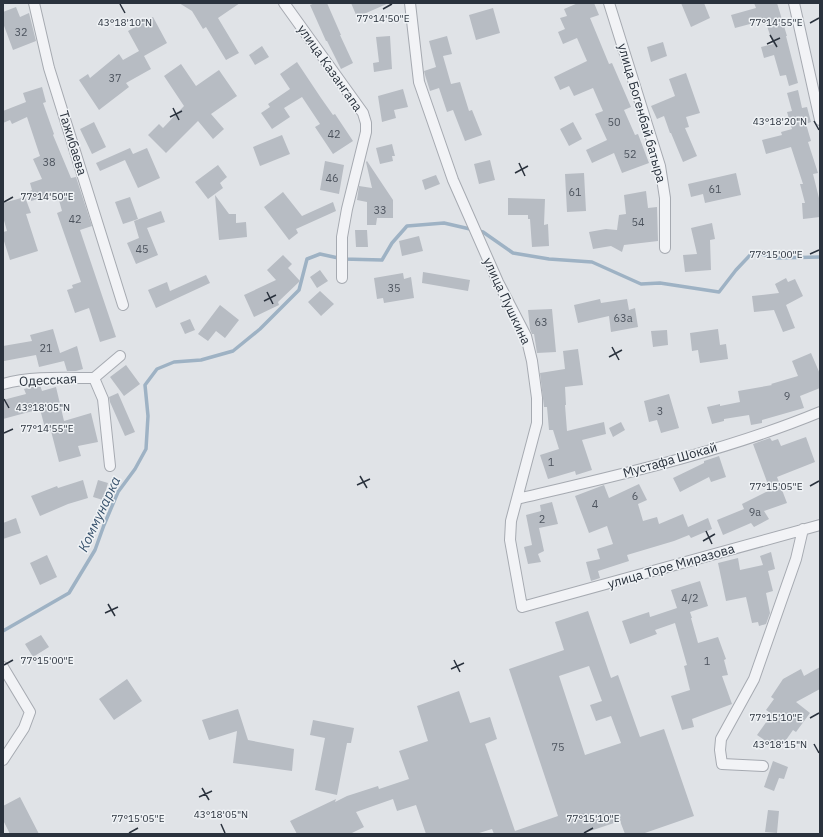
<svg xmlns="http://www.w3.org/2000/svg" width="823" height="837" font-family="'IBM Plex Sans',sans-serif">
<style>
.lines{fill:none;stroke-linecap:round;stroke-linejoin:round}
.stream{stroke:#9eb2c4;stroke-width:3.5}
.building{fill:#b7bcc3;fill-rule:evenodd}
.street-casing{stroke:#a6aab1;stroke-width:12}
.street{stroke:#f2f3f6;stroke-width:10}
.ticks{fill:none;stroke:#2a323d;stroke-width:1.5}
.labels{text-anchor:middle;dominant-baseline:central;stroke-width:3;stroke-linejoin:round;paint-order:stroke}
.number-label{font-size:11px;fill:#4d545e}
.street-label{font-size:13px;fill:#2a323d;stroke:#eff2f5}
.water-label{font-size:14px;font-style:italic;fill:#38526c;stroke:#eff2f5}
.ticks-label{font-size:10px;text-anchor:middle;fill:#2a323d;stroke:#eff2f5;stroke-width:3;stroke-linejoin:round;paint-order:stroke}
</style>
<rect width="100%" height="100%" fill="#e0e3e7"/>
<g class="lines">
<path class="stream" d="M3 631 69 593 95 550 104 525 118 492 135 469 146 449 148 416 145 385 157 369 174 362 201 360 233 351 260 329 299 290 307 259 320 254 343 259 382 260 392 243 407 226 444 223 483 232 513 253 549 259 592 262 641 284 660 283 719 292 736 270 753 252 777 258 820 257"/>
</g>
<path class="building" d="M179 3H240L218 18 239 53 226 60 206 27 203 29 192 11Z
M315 3H327L341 35H340L353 63 341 69 327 41H326L310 5Z
M351 3H389L357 17Z
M578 3H594L599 15 590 18 609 64 612 63 631 107 624 110 635 135 638 134 649 163 622 173 614 153 592 163 586 150 607 140 595 114 603 111 593 88 574 96 569 86 560 90 554 77 587 61 577 38 563 44 558 32 565 29 560 18 567 16 564 9Z
M681 3H704L710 18 691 27Z
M754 3H777L787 36H786L798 83 789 86 786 75 780 76 774 55 764 58 761 47 773 44 765 20 735 28 731 15 756 8Z
M16 7 20 17 29 13 36 41 13 50 3 23V12Z
M493 8 500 33 476 40 469 15Z
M153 17 167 43 144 56 151 69 126 83 129 87 99 110 79 80 88 74 90 78 119 54 123 60 139 51 128 31Z
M390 36 392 69 374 72 373 63 379 62 376 37Z
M447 36 452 54 443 56 451 84 460 82 469 111 472 110 482 135 465 141 453 110 447 112 439 88 430 91 425 75 424 71 436 67 429 41Z
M663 42 667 56 651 62 647 47Z
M262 46 269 57 255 65 249 55Z
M297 62 321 98 333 115 335 114 353 141 333 154 315 127 320 124 302 97 284 108 290 117 272 129 261 113 270 107 268 104 290 89 280 74Z
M181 64 196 86 219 70 237 96 211 114 224 129 213 139 198 121 166 153 148 135 159 124 163 128 184 106 164 76Z
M686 73 700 113 686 117 689 127 685 128 697 156 683 162 671 133H670L664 116 657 119 651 106 675 96 669 79Z
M42 87 46 102 43 103 54 134 53 135 71 178 76 177 92 226 80 230 116 337 100 342 89 308 75 313 67 290 73 288 72 285 81 282 57 213 62 211 57 193 31 201 28 192 32 190 30 183 42 179 33 159 40 156 27 117 12 124 10 120 3 123V111L26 102 23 93Z
M403 89 408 107 394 110 396 118 382 122 378 96Z
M798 90 802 108 807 107 811 122 806 124 811 141 808 142 818 173 813 174 820 202V217L803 219 802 203H805L800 184H803L791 147 766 154 762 140 782 135 781 132 792 129 787 112 792 111 787 93Z
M94 122 106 147 92 154 80 129Z
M573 122 582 139 569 146 560 129Z
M282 135 290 154 260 166 253 147Z
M392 144 395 156H392L393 161 380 164 376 148Z
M130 148 133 154 147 148 160 178 138 188 125 160 100 171 96 163Z
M490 160 495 180 479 184 474 164Z
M325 161 344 165 339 194 320 190Z
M367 161 393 200V218H377L376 225H367V202L357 200 359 186 372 188 366 162Z
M218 165 227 177 220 183 223 188 208 199 195 182Z
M584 173 586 211 567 212 565 174Z
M736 173 741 195 705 203 703 194 691 197 688 184Z
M436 175 440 184 425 190 422 180Z
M646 191 648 208 657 207 658 241 624 245 622 252 611 246 593 249 589 232 606 229 617 230 619 215 626 214 624 195Z
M283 192 302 216 333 202 336 211 296 229 298 233 289 240 264 207Z
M215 195 229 214H236V223L246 222 247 237 219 240Z
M25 197 31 213 26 214 38 251 10 260 3 238V232L7 231 3 217V203Z
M130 197 138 219 123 224 115 202Z
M508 198 545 199 544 225 548 224 549 246 532 247 530 219H528V215H508Z
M161 211 165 222 147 228 158 255 136 264 127 243 139 238 134 221Z
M712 223 715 239 710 240 711 270 685 272 683 255 697 254 691 228Z
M355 230H367L368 247H356Z
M419 236 423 251 402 256 399 241Z
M283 255 292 264 288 268 300 281 278 302 279 305 254 317 244 295 276 280 267 270Z
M320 270 328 281 317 288 310 277Z
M423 272 470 280 468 291 422 283Z
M403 273 404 279 411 277 414 298 384 303 383 298 377 299 374 278Z
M206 275 210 283 156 308 148 290 167 282 170 291Z
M786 278 788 282 795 279 803 296 786 305 795 328 783 332 774 310 754 312 752 296 779 293 775 284Z
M320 291 334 304 321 316 308 302Z
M600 299 601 303 627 299 629 310 635 308 638 327 611 332 609 316 578 323 574 305Z
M220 305 239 320 225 338 216 331 208 341 198 334Z
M552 309 556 352 537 353 534 334H532L530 329 528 310Z
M190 319 195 330 185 334 180 323Z
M53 329 60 353 77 346 83 369 76 371H67L64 361 39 367 36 355 4 361 3 346 32 341 30 335Z
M718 329 720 345 726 344 728 359 700 363 698 350 692 351 690 333Z
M667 330 668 345 653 347 651 331Z
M578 349 583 385 565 387 566 405H565L567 431 604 422 606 434 582 440 592 470 576 475 575 471 548 479 540 455 559 449 553 430H549L547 407H544L540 373 565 369 563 351Z
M811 353 820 374V388L800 396 804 408 762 420V423L751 425 749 415 724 419V421L712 424 707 407 720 404V406L740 402 738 391 772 385 771 384 798 376 792 361Z
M126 365 140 384 124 396 110 377Z
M40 385 42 391 56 387 64 421 91 413 98 442 78 446 81 456 59 462 51 431 46 432 40 409 3 419V400L26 394 24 389Z
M118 393 135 432 125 436 110 402 109 397Z
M669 394 679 428 661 433 657 420 649 422 644 401Z
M621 422 625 430 613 437 609 428Z
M806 437 815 462 777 477 787 503 764 511 769 519 754 527 751 523 723 535 717 520 744 509 742 504 770 490 753 444 770 438 772 441 778 439 781 446Z
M719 456 726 477 711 482 709 477 680 492 673 478 704 463V461Z
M83 480 88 498 68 504 40 516 31 496 57 486 58 488Z
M98 480 108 483 103 500 93 497Z
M639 484 647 500 638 504 643 521 657 517 659 524 683 514 688 527 708 518 712 529 691 538 689 535 674 541 627 555 629 561 598 571 600 578 591 581 586 562 600 559 597 549 613 544 607 526 589 533 575 496 604 485 609 498Z
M552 502 558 524 539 528 544 551 538 554 541 562 528 564 524 547 532 545 526 515 541 511 540 505Z
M16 518 21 533 3 539V523Z
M771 552 775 569 768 571 773 591 766 593 770 613 766 624 759 626 758 622 752 623 746 597 726 601 718 563 738 558 740 570 763 565 760 556Z
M47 555 57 577 40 585 30 563Z
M700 581 708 606 690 612 692 618H691L698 643 718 637 726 659 724 660 728 675 722 676 732 704 692 719 694 727 682 730 671 696 690 690 684 666 687 665 675 623 655 630 657 634 630 644 622 621 649 612 650 617 677 608 671 590Z
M588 611 611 678 618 675 640 737 664 729 694 816 642 834H625L620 821 581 834H494L492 829 476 834H426L416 805 397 811 393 799 356 812 364 827 350 834H297L290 821 336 799 335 802 347 796 378 786 379 789 409 779 399 751 428 741 417 706 459 691 470 723 490 717 497 739 485 744 515 831 558 816 509 669 564 650 555 622ZM589 666 602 701 590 705 596 721 611 716 621 743 585 755 559 676Z
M41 635 49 647 33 657 25 644Z
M820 667V689L796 702 810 713 796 732 793 730 779 750 757 735 772 714 766 710 774 699 771 697 783 679 801 669 804 676Z
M127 679 142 701 114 720 99 699Z
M238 709 248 740 294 749 292 771 233 763 237 731 209 740 202 720Z
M313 720 354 728 351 743H347L337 795 315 790 325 738 310 735Z
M773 761 788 767 784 779 779 778 774 791 764 787Z
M20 797 39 834H10L3 820V806Z
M768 810 779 811 777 833 765 832Z"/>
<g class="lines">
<defs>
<path id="street" d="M34 3 49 68 123 305
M284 3 363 113 366 123V132L347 209 342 237V278
M410 3 419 82 453 180 498 282 526 336 532 361 537 398V423L511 521 510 540 522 607 820 525
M609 3 660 166 665 198V248
M794 3 820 120
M94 378 103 399 110 466
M3 384C32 376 64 378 94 378L120 356
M517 499C619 475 723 452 820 412
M3 667 30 712 24 728 3 760
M763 766 722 764 720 750 721 739 754 679 796 559 803 529"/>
</defs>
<use href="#street" class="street-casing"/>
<use href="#street" class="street"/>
</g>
<path class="ticks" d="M120 4 125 13M383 9 392 4M810 23 819 18M770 35 777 47M767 44 780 38M173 108 179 120M170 117 182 111M814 121 819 130M519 163 525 176M515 173 528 166M4 202 13 197M810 254 819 250M267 292 273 304M264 301 276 295M612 347 619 360M609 357 622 350M4 399 9 408M4 433 13 429M360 476 367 488M357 485 370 479M810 486 819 481M706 531 712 544M703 541 715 534M108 604 115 616M105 613 118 607M454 660 460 672M4 665 13 660M451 669 464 663M810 718 819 713M814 744 819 753M202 788 209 800M199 797 212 791M221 824 225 833M129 833 138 828M584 833 593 828"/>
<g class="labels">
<g class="number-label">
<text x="21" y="32">32</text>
<text x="115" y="78">37</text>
<text x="614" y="122">50</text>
<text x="334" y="134">42</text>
<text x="630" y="154">52</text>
<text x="49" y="162">38</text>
<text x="332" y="178">46</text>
<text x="715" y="189">61</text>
<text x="575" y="192">61</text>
<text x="380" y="210">33</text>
<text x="75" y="219">42</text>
<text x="638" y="222">54</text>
<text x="142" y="249">45</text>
<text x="394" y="288">35</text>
<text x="623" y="318">63а</text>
<text x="541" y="322">63</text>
<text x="46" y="348">21</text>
<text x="787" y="396">9</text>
<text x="660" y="411">3</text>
<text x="551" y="462">1</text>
<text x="635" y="496">6</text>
<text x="595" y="504">4</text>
<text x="755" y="512">9а</text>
<text x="542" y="519">2</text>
<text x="690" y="598">4/2</text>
<text x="707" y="661">1</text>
<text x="558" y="747">75</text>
</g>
<g class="street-label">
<text transform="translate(330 68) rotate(55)">улица Казангапа</text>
<text transform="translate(642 113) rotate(74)">улица Богенбай батыра</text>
<text transform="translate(73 143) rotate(73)">Тажибаева</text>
<text transform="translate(507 301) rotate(65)">улица Пушкина</text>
<text transform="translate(48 380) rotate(-3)">Одесская</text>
<text transform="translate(670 460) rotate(-16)">Мустафа Шокай</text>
<text transform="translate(671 566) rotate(-16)">улица Торе Миразова</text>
</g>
<g class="water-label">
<text transform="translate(99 514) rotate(-65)">Коммунарка</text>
</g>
</g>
<g class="ticks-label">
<text x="383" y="22">77°14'50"E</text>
<text x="776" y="26">77°14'55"E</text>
<text x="125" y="26">43°18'10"N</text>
<text x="780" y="125">43°18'20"N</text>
<text x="47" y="200">77°14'50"E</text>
<text x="776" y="258">77°15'00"E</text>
<text x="43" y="411">43°18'05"N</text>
<text x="47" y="432">77°14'55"E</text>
<text x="776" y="490">77°15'05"E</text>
<text x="47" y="664">77°15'00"E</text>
<text x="776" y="721">77°15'10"E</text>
<text x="780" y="748">43°18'15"N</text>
<text x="221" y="818">43°18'05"N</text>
<text x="138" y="822">77°15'05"E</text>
<text x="593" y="822">77°15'10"E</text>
</g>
<rect width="823" height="837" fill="none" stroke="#2a323d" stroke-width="8"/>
</svg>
